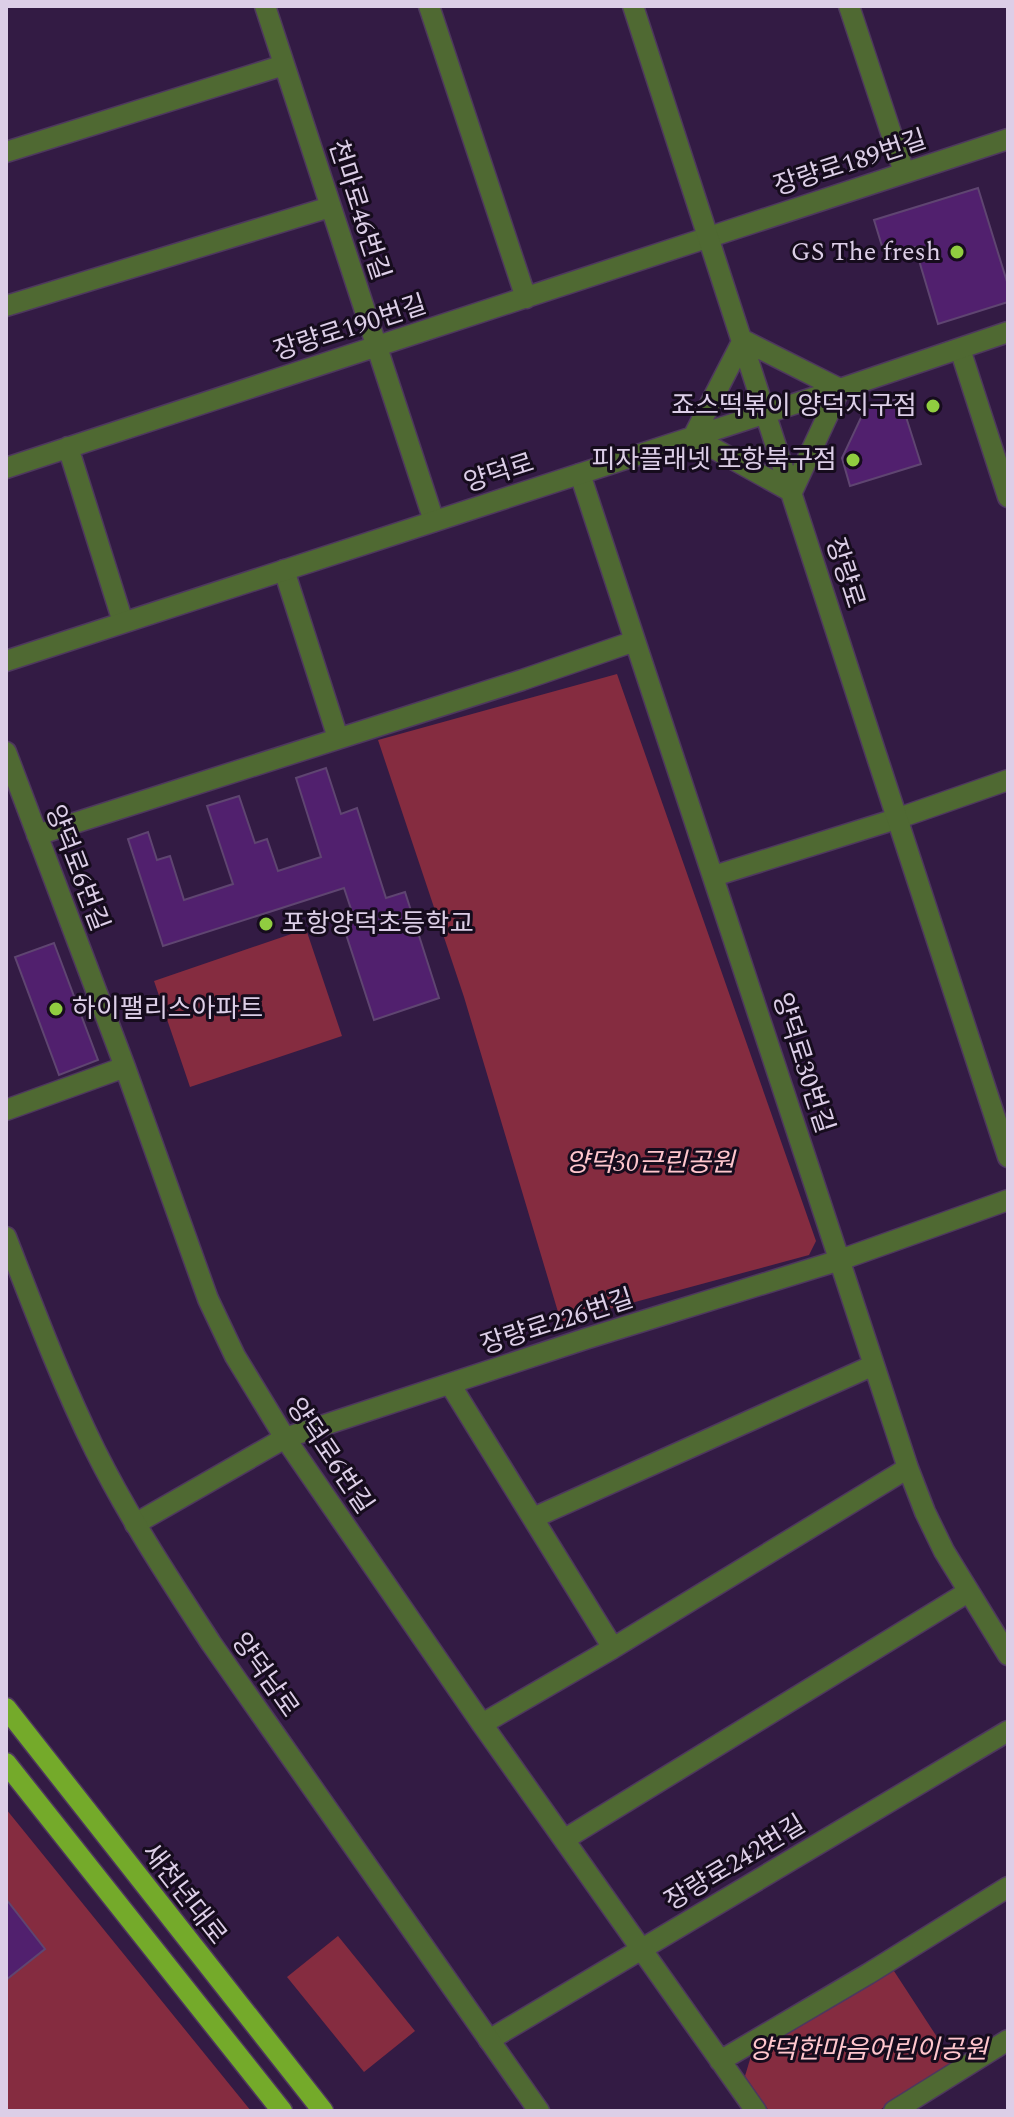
<svg xmlns="http://www.w3.org/2000/svg" width="1014" height="2117" font-family="Spectral,'Noto Sans KR',serif">
<style>
.green{fill:#852c40}
.building{fill:#51206e;stroke:#5f4571;stroke-width:2}
.lines{fill:none;stroke-linecap:round;stroke-linejoin:round}
.minor-casing{stroke:#4e385e;stroke-width:23}
.tertiary-casing{stroke:#4e385e;stroke-width:23}
.primary-casing{stroke:#4e385e;stroke-width:23}
.minor{stroke:#4f6932;stroke-width:20}
.tertiary{stroke:#4f6932;stroke-width:20}
.primary{stroke:#74aa2a;stroke-width:20}
.poi-dot{fill:#90cd40;stroke:#160c1d;stroke-width:3}
.labels{text-anchor:middle;dominant-baseline:central;stroke-width:6;stroke-linejoin:round;paint-order:stroke}
.street-label{font-size:26px;fill:#dccee7;stroke:#160c1d}
.poi-label{font-size:26px;fill:#dccee7;stroke:#160c1d;text-anchor:end}
.park-label{font-size:26px;font-style:italic;fill:#ffc6cd;stroke:#160c1d}
</style>
<rect width="100%" height="100%" fill="#331b44"/>
<path class="green" d="M617 674 816 1241 809 1255 561 1322 464 997 378 740Z
M306 929 342 1036 190 1087 154 981Z
M6 1809 251 2111H6Z
M338 1936 415 2031 364 2072 287 1977Z
M892 1968 954 2063 878 2111H769L745 2076 751 2056Z"/>
<path class="building" d="M978 188 1008 285V302L938 324 915 247 885 256 874 220Z
M900 398 921 464 850 486 842 458 865 409Z
M326 768 341 814 357 808 386 898 405 892 439 998 374 1020 342 922 354 918 344 888 163 946 128 839 148 832 157 860 170 856 184 900 233 884 207 806 239 796 255 843 267 839 278 871 321 857 296 778Z
M54 943 98 1060 59 1075 15 957Z
M6 1899 45 1949 6 1980Z"/>
<g class="lines">
<defs>
<path id="minor" d="M265 6 434 521
M429 6 526 298
M849 6 904 172
M6 152 284 65
M6 306 330 207
M960 349 1008 497
M68 447 123 622
M6 468 1008 139
M580 474 908 1468 925 1512 944 1551 1008 1655
M284 570 338 738
M6 752 125 1067 208 1299 235 1356 285 1438 482 1724 756 2111
M37 835 522 680 635 641
M714 876 896 819 1008 780
M6 1110 125 1067
M450 1384 613 1648
M533 1518 874 1365
M135 1524 285 1438 585 1339 840 1260 1008 1200
M482 1724 613 1648 908 1468
M565 1839 968 1592
M489 2040 1008 1731
M720 2061 868 1974 1008 1887
M894 2111 1008 2040"/>
<path id="tertiary" d="M633 6C759 389 881 774 1008 1157
M743 340 840 389 792 492 693 437Z
M6 661 840 389 1008 332
M6 1237C34 1309 61 1381 95 1450 129 1518 170 1580 211 1643L539 2111"/>
<path id="primary" d="M6 1708 323 2111
M6 1763 282 2111"/>
</defs>
<use href="#minor" class="minor-casing"/>
<use href="#tertiary" class="tertiary-casing"/>
<use href="#primary" class="primary-casing"/>
<use href="#minor" class="minor"/>
<use href="#tertiary" class="tertiary"/>
<use href="#primary" class="primary"/>
</g>
<g class="poi-dot">
<circle cx="957" cy="252" r="8"/>
<circle cx="933" cy="406" r="8"/>
<circle cx="853" cy="460" r="8"/>
<circle cx="266" cy="924" r="8"/>
<circle cx="56" cy="1009" r="8"/>
</g>
<g class="labels">
<g class="street-label">
<text transform="translate(850 163) rotate(-18)">장량로189번길</text>
<text transform="translate(359 210) rotate(72)">천마로46번길</text>
<text transform="translate(350 328) rotate(-18)">장량로190번길</text>
<text transform="translate(499 473) rotate(-18)">양덕로</text>
<text transform="translate(845 573) rotate(72)">장량로</text>
<text transform="translate(77 868) rotate(69)">양덕로6번길</text>
<text transform="translate(803 1063) rotate(72)">양덕로30번길</text>
<text transform="translate(557 1322) rotate(-18)">장량로226번길</text>
<text transform="translate(330 1456) rotate(56)">양덕로6번길</text>
<text transform="translate(265 1675) rotate(55)">양덕남로</text>
<text transform="translate(735 1863) rotate(-31)">장량로242번길</text>
<text transform="translate(184 1894) rotate(52)">새천년대로</text>
</g>
<g class="poi-label">
<text x="941" y="252">GS The fresh</text>
<text x="917" y="406">죠스떡볶이 양덕지구점</text>
<text x="837" y="460">피자플래넷 포항북구점</text>
<text x="282" y="924" text-anchor="start">포항양덕초등학교</text>
<text x="72" y="1009" text-anchor="start">하이팰리스아파트</text>
</g>
<g class="park-label">
<text x="650" y="1163">양덕30근린공원</text>
<text x="868" y="2050">양덕한마음어린이공원</text>
</g>
</g>
<rect width="1014" height="2117" fill="none" stroke="#dccee7" stroke-width="16"/>
</svg>
